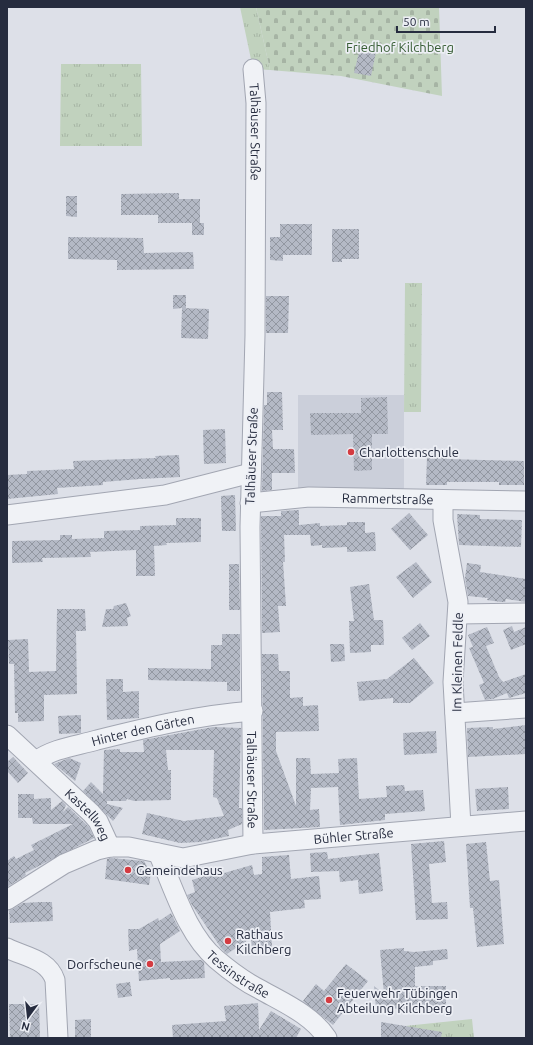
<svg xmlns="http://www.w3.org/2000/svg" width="533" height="1045" font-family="Ubuntu,sans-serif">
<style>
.built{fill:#cbcfda}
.grass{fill:url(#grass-tufts)}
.cemetery{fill:url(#cemetery-stones)}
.building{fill:url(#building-cross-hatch)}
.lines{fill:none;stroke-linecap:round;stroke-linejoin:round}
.minor-casing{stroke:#a2a6b2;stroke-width:21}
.minor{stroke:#f0f2f6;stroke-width:19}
.poi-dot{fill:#d43b41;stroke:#edeff5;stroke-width:1.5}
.labels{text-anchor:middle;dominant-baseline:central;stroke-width:3.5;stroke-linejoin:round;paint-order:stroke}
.park-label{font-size:13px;fill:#365c33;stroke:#edeff5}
.street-label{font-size:13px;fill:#262c3f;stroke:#edeff5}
.poi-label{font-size:13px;fill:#262c3f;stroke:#edeff5;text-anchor:start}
</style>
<defs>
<pattern id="grass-tufts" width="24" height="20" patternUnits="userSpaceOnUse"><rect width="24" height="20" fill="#c1d2be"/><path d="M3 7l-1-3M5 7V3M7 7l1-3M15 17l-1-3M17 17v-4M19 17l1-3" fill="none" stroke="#a6b4a4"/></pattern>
<pattern id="cemetery-stones" width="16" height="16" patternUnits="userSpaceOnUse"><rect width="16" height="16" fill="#c1d2be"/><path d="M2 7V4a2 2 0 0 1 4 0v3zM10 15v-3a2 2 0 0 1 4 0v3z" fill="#a6b4a4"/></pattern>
<pattern id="building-cross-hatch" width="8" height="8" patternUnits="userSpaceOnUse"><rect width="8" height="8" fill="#b4b9c5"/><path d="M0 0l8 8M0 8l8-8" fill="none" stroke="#9297a1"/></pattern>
</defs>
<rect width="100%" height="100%" fill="#dde0e8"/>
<path class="built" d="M298 395H404V493L298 492Z"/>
<path class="grass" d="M240 7H256L270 70 253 69Z
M61 64H141L142 146H60Z
M405 283H422L421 412H404Z
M472 1019 474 1038H432L405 1026Z"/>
<path class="cemetery" d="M256 7H439L442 96 341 76 270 70Z"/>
<path class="building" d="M360 48 376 52 371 76 354 73Z
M179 193V199H200V223H158V215H121V194Z
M66 196H77V217L66 216Z
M192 223H204V235H192Z
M280 224H312V255H283V261L270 260V237H280Z
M332 229H359V259H342V262H332Z
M68 237 143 238 144 253 193 252 194 269 117 270V260L68 259Z
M173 295H186V308H183L209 309 208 339 181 338 182 308 173 309Z
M266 296H289L288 333H266Z
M267 392H282L283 430H272L273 449H294L295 473H272V490L262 491 264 405H267Z
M387 397 388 434H372V470L354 471 353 434 311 435 310 413H361V398Z
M225 429 226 463 204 464 203 430Z
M179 455 180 477 140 479 103 482V485L57 488 58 494 7 499V475L27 474V471L74 469 73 461 156 458 155 456Z
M427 457H447V459L524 461V485H499V482H447V485H426Z
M235 495 236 531H222L221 496Z
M299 510V525L320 523V526L347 525V522H365V533L375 532 376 551 347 552V547L322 548V545L311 546 310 535H284L285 562H283L286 606H278L280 632 262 633 261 516H281V511Z
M409 513 428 535 410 550 391 529Z
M457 514 480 515V519L522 520 521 547 459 545Z
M176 518H201V542L166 543 167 545 154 546 155 576H136V550L90 552 91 557 42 558 43 562 12 563V541L60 540V535H72V539L104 538V531L140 530V526L176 525Z
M416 562 432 582 413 598 396 577Z
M467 563 481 565 480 572 526 579V602L506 599 505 602H501L487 600 488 598 468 596 465 578Z
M229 564H239L240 610H229Z
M369 584 374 620H383L384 645H371V652L350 653 349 621H354L350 587Z
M126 603 131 616 127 618 128 626 102 627 106 609H113L114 606Z
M57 609H85L86 631H76L77 694 44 695V721L18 722V713H15L14 664H9L8 640 28 639 29 672 56 671Z
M420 623 430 636 412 650 402 638Z
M512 626 514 632 526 627V644L511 650 503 630Z
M487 627 494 643 486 646 499 677 503 682 526 674V693L509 698 507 693 493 699 485 700 479 685 484 683 469 648 473 647 468 635Z
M222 634H240V691H227V682L148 680V668L211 669V645H222Z
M330 644H344L345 661 331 662Z
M262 654H278L279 671H290V698L303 697V706L318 705 319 731 276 732V751L296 806V758H310L311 774 339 773 338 759 357 758 359 799 387 797 386 786 404 785 405 791 423 790 425 811 385 814V820L340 825 338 787 311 788 310 810 319 809 320 827 264 830Z
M414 658 434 683 410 703H393V698L359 701 357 682 387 679Z
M106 679H123V692L139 691V718L107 720Z
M81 715V733L59 734 58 716Z
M526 725V754L468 757 467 728 493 727V729Z
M213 727 241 728 239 808H242V824L228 830 229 836 200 842 180 843 142 834 147 813 184 821 224 816 217 798 213 797 214 750H166L168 770H171V800L134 801 127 799 126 801H107V804L123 808 113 821 83 791 91 782 103 794 104 750 120 749V752H144L143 740Z
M436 731 437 753 404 755 403 733Z
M13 757 28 773 18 783 7 771V762Z
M69 758 81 763 75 781 54 764Z
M508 787 509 809 477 811 475 789Z
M18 794H34V799L51 798V810L62 801 66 805 63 812 68 807 89 827 94 838 25 873 26 875 7 887V861L14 856 16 859 34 850 31 845 73 824H33L32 818H18Z
M444 841 446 862 429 864 432 903 447 902 448 919 416 920 411 844Z
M486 842 490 881 499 880 504 944 477 947 473 908H470L466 844Z
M327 852 328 859 379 853 383 891 359 894 358 880 340 882 339 871 311 872 310 853Z
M289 855 291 879 319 876 321 899 304 900 305 908 270 912 272 947 252 949 251 938 227 954 221 948 192 905 187 895 195 892 192 880 223 870 224 873 252 865 254 875 262 874V857Z
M111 858 144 861 151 873 149 885 105 879 107 859Z
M40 902H52L53 921 10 923 9 911 23 903Z
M171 913 180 931 160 944 161 962 201 960 204 962 205 978 170 980V978L139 981 137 949 129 951 128 929H139L158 918 159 921Z
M404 948V951L414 952 447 949 448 959 433 961V965L415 967V986H446V1010L376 1008 374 986 384 994 380 950Z
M346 964 368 981 333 1025 303 1001 316 984 324 991Z
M130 982 132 996 118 998 116 984Z
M258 1003 259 1030 271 1011 301 1029 296 1038H173L172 1025 226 1021 224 1006Z
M9 1004H39L40 1038H10Z
M91 1019V1038H75V1020Z
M381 1022 442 1032 441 1038H381Z"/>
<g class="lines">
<defs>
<g id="minor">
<path id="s1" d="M253 69 256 103 255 335 250 527 253 844"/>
<path d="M443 500V520L458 602 453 682 461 826"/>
<path id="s2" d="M250 503 309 497 526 501"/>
<path d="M7 515 165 495 251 473"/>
<path d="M458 614 526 613"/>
<path d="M455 713 526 708"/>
<path id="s3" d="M7 735 91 813 98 821 110 847"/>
<path id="s4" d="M36 761C54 748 76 746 97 740 149 727 199 715 253 711"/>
<path id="s5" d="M158 853C174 888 186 933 216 959 230 971 245 982 261 990 284 1003 312 1015 327 1038"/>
<path id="s6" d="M7 900 64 864 97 850 110 847H129L183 858 253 844 526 821"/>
<path d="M7 948C25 957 48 959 55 980L58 1038"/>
</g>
</defs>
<use href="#minor" class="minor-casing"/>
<use href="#minor" class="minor"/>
</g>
<g class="poi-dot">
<circle cx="351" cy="452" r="4"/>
<circle cx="128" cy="870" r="4"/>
<circle cx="228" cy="941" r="4"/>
<circle cx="150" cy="964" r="4"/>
<circle cx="329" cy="1000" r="4"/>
</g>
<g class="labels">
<g class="park-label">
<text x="400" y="47">Friedhof Kilchberg</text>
</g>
<g class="street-label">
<text stroke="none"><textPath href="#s1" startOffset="63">Talhäuser Straße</textPath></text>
<text transform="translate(251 456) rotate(-88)">Talhäuser Straße</text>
<text stroke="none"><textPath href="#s2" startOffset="138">Rammertstraße</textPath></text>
<text transform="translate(457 662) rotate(-89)">Im Kleinen Feldle</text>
<text stroke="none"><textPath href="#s4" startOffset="112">Hinter den Gärten</textPath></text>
<text stroke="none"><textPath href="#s1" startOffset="711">Talhäuser Straße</textPath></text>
<text stroke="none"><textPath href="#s3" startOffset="114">Kastellweg</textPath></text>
<text stroke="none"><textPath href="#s6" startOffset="363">Bühler Straße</textPath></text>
<text stroke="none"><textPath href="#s5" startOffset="149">Tessinstraße</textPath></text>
</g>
<g class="poi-label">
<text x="359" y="452">Charlottenschule</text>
<text x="136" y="870">Gemeindehaus</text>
<text x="236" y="934">Rathaus<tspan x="236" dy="15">Kilchberg</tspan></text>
<text x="142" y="964" text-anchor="end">Dorfscheune</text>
<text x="337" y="993">Feuerwehr Tübingen<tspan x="337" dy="15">Abteilung Kilchberg</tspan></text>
</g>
</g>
<rect width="533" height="1045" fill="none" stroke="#262c3f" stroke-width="16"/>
<g transform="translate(28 1017) rotate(195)" stroke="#edeff5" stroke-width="3" paint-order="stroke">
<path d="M0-3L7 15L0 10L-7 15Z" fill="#262c3f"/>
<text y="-6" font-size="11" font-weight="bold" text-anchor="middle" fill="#262c3f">N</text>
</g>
<path d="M397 26v6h98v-6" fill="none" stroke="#262c3f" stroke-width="2"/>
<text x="403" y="26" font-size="12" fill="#262c3f" stroke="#edeff5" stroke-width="3" paint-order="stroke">50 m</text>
</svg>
